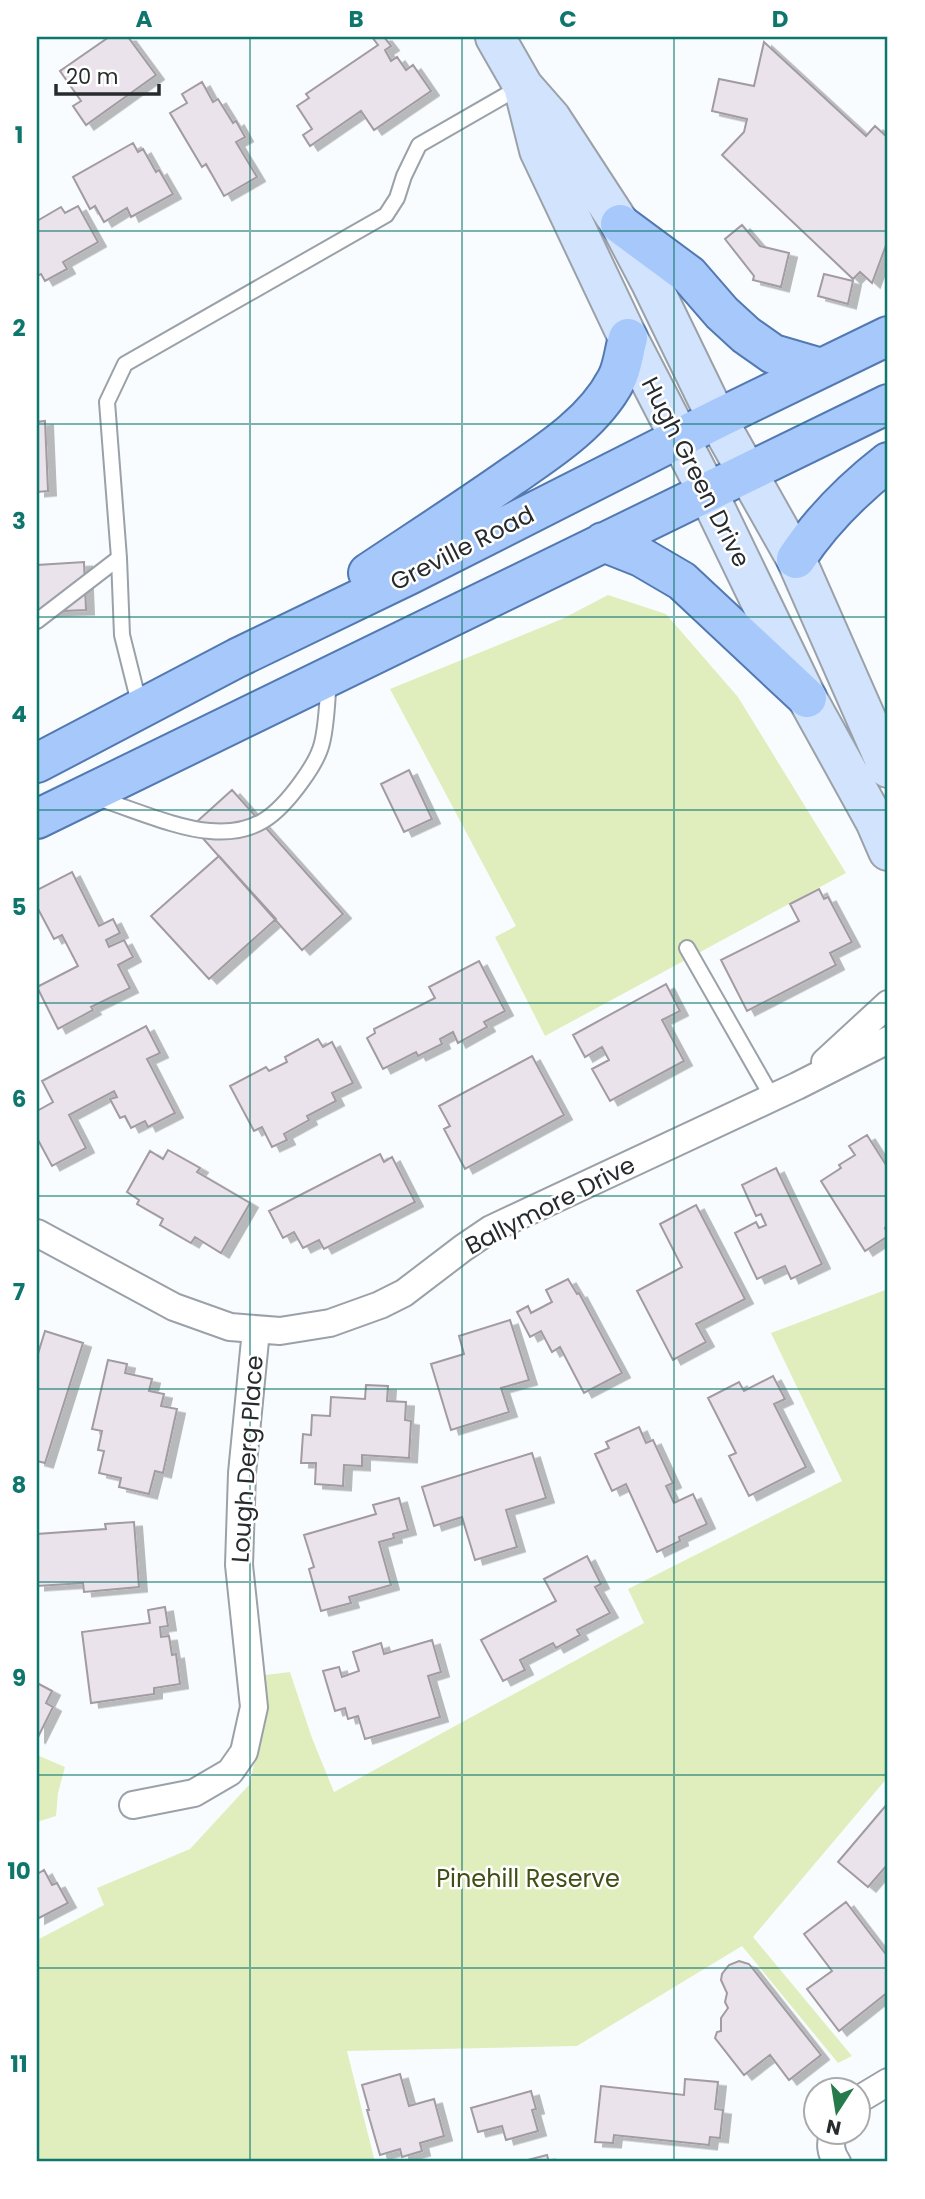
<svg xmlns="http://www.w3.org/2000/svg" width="925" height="2199" font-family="Poppins,sans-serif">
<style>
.green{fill:#e0eebd}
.building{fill:#ebe3eb;stroke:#a29ba1;stroke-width:2;filter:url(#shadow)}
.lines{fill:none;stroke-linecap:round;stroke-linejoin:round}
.lane-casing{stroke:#9aa1a8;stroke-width:18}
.street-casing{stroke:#9aa1a8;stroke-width:30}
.secondary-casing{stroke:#9aa1a8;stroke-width:42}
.primary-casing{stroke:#5379b1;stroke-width:42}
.lane{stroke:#fff;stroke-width:14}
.street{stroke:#fff;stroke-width:26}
.secondary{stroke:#d2e3fd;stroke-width:38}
.primary{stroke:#a6c8fb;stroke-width:38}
.grid{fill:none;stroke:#0f766e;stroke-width:2;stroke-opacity:0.55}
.labels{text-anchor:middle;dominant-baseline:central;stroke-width:5;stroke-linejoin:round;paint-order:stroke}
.street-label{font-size:24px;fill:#282b2e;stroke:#fff}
.park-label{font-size:24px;fill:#424e14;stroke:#fff}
.neatline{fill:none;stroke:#0f766e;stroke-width:2.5}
.grid-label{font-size:23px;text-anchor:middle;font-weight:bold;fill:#0f766e}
</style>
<defs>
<filter id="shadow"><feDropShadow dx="8" dy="4.5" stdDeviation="0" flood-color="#0004"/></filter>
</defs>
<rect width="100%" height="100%" fill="#f9fcff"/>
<path class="green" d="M608 595 666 614 738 697 846 873 545 1036 495 937 516 926 390 689 562 619Z
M888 1289V1777L753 1937 852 2056 838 2063 742 1946 577 2046 347 2051 375 2162H37V1940L104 1905 97 1888 190 1849 249 1785 264 1724 265 1675 290 1672 312 1738 334 1792 644 1623 628 1589 842 1481 771 1333Z
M37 1755 65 1767 58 1793 56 1816 37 1822Z"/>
<path class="building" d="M109 37H128L156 75 86 125 73 106 81 101 60 71Z
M372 37H384L391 46 385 50 391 61 397 57 406 70 413 65 431 91 374 130 361 111 310 146 303 135 312 129 297 106 309 98 306 94 378 45Z
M764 42 866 136 875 126 888 138V240L872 283 860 272 853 279 722 155 744 132 747 119 712 111 719 79 754 86Z
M202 82 213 102 218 99 233 123 236 121 245 137 236 142 257 177 224 196 206 164 202 167 170 113 187 103 182 94Z
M133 143 138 152 143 149 156 172 159 170 173 194 131 217 127 208 104 222 95 206 90 209 73 177Z
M78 206 98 242 63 262 67 269 45 281 41 274 37 276V221L61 207 65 213Z
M742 225 760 246 789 253 781 287 753 280 754 276 725 239Z
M824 274 853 281 848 304 818 296Z
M45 421 48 491 37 492V422Z
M84 562 86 610 37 612V565Z
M409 770 432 819 404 832 381 784Z
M232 790 343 914 302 950 192 826Z
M219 856 276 919 209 979 151 916Z
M72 872 99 926 113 919 120 933 106 940 109 947 124 940 133 957 118 965 130 988 91 1007 93 1010 58 1029 37 987 78 966 62 935 54 939 37 907V890Z
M819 889 824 899 828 897 852 942 830 953 836 965 747 1011 721 960 799 921 790 904Z
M479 961 505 1011 484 1022 487 1027 458 1043 453 1032 440 1039 442 1044 418 1056 416 1052 383 1069 367 1038 375 1033 374 1029 435 998 429 987Z
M666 984 680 1011 662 1020 684 1061 610 1101 592 1069 609 1060 602 1047 585 1057 573 1035Z
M146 1026 160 1053 147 1059 175 1113 148 1127 145 1121 131 1128 125 1116 120 1118 110 1099 117 1097 114 1091 69 1115 86 1148 52 1166 37 1138V1111L53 1102 42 1081Z
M318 1039 323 1047 332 1042 353 1083 332 1093 336 1101 307 1116 309 1120 284 1134 287 1140 272 1147 262 1127 254 1131 230 1086 266 1067 269 1071 287 1062 285 1057Z
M532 1056 564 1115 465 1169 444 1129 450 1126 439 1106Z
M867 1135 888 1168V1226L885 1228 888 1236 865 1251 821 1181 841 1168 839 1165 855 1155 849 1146Z
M168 1150 200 1168 197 1172 250 1203 221 1253 195 1237 191 1243 160 1225 163 1219 137 1204 139 1200 127 1192 150 1151 163 1159Z
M380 1154 384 1162 392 1157 415 1202 324 1249 319 1240 303 1248 294 1232 283 1238 269 1211Z
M776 1168 822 1264 791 1279 785 1266 757 1279 735 1233 756 1222 759 1228 766 1225 761 1214 756 1216 742 1185Z
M696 1205 745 1299 696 1324 706 1342 673 1360 637 1291 682 1267 660 1224Z
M568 1279 577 1294 579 1293 622 1373 584 1393 560 1347 552 1352 541 1331 530 1337 517 1312 528 1306 531 1313 552 1302 546 1290Z
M510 1320 529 1380 501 1388 509 1412 451 1430 431 1364 464 1354 459 1336Z
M45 1331 83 1343 45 1463 37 1461V1357Z
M108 1360 127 1364 125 1373 152 1379 149 1391 164 1394 161 1406 177 1409 163 1473 155 1471 149 1494 119 1487 121 1478 99 1473 104 1451 98 1450 102 1431 92 1429Z
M773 1376 785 1399 774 1404 806 1467 749 1496 729 1456 736 1453 708 1398 739 1382 744 1391Z
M366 1385 388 1386 387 1401 406 1402 405 1420 411 1421 409 1458 362 1455V1466L344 1465 343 1486 315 1484 316 1463H301L303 1434 311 1435 312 1415 330 1416 331 1397 365 1399Z
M639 1427 646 1443 653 1440 673 1483 666 1486 674 1503 693 1494 707 1524 679 1537 680 1541 657 1552 626 1484 612 1491 595 1454 609 1448 606 1442Z
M532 1453 546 1498 506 1510 517 1547 475 1560 462 1517 434 1526 422 1487Z
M399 1498 408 1530 393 1534 394 1538 379 1542 391 1585 349 1597 351 1603 321 1611 309 1569 314 1567 304 1535 376 1514 373 1505Z
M134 1522 139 1587 84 1592 83 1583 37 1586V1534L106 1529 105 1524Z
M587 1556 601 1584 595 1587 610 1613 577 1630 580 1635 556 1648 553 1643 520 1660 525 1670 503 1681 481 1640 556 1601 544 1579Z
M165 1607 168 1626 160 1627 161 1637 169 1636 172 1655 176 1654 180 1684 154 1688V1694L91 1703 82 1632 150 1623 148 1610Z
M432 1640 441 1672 428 1676 440 1717 365 1739 358 1716 348 1719 345 1708 335 1711 323 1671 339 1667 342 1677 359 1671 353 1652 381 1643 384 1654Z
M37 1683 52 1691 46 1703 53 1707 37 1739Z
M888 1803V1864L868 1887 838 1862Z
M37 1870 39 1873 44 1870 52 1885 57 1883 68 1903 37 1919Z
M846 1902 888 1957V1992L839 2031 807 1989 832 1971 804 1934Z
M739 1961 749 1964 821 2055 789 2080 770 2055 744 2075 715 2038 717 2032 721 2031V2018L728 2008 725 2002 727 1993 721 1980 722 1974 729 1965Z
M400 2074 409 2106 434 2099 444 2136 420 2143 422 2151 402 2157 400 2149 380 2155 367 2110H369L362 2085Z
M685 2079 718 2082 715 2109 723 2110 720 2138 710 2137 709 2145 614 2135 613 2143 595 2142 601 2086 684 2095Z
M531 2091 536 2109 532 2110 538 2131 506 2140 502 2126 478 2132 471 2108Z
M547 2155 549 2162H520Z"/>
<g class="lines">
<defs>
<path id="lane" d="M37 621 119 558
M140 707 122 635 119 558 107 402 125 364 386 215 397 198 404 176 419 145 520 87
M97 798C130 808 177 829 210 831 255 835 277 816 302 781 310 770 319 756 322 743 327 723 327 700 329 680
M687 948 772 1097"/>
<path id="street" d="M825 1062 888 1004
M37 1233 174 1307 230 1327 280 1331 330 1323 380 1305 404 1293 463 1248 491 1229 797 1086 888 1040
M133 1805 194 1793 230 1772 244 1752 254 1707 239 1565 242 1473 256 1330
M858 2100 888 2082
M833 2132C830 2144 830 2152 837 2162"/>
<path id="secondary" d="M495 37 523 86 551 118 620 224 651 283 717 419 796 559 888 768
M523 86 539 150 628 338 707 491 807 698 875 821 888 851"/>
<path id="primary" d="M620 224 689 275 722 313 746 335 773 354 821 368
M603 542 641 557 682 581 807 698
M796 559C821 521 852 490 888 462
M368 573C416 541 464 510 511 477 549 451 594 422 616 380 623 368 624 351 628 338
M37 763 237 658 409 575 717 419 888 336
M37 819 888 404"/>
</defs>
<use href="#lane" class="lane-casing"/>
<use href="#street" class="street-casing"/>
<use href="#secondary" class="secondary-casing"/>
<use href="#primary" class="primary-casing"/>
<use href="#lane" class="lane"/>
<use href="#street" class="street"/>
<use href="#secondary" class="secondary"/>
<use href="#primary" class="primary"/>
</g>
<path class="grid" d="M250 37V2162M462 37V2162M674 37V2162M37 231H888M37 424H888M37 617H888M37 810H888M37 1003H888M37 1196H888M37 1389H888M37 1582H888M37 1775H888M37 1968H888"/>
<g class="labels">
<g class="street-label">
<text transform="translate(696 472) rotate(63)">Hugh Green Drive</text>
<text transform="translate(462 548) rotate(-27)">Greville Road</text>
<text transform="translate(550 1205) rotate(-27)">Ballymore Drive</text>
<text transform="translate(247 1459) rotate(-86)">Lough Derg Place</text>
</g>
<g class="park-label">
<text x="528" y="1878">Pinehill Reserve</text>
</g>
</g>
<rect width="925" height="2199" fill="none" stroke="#ffffff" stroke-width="77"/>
<g transform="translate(837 2111) rotate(192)"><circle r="33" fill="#ffffff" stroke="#a9aaab" stroke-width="2"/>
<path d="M0-5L12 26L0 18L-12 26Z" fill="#267a4c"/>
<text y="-10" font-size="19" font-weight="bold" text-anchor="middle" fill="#282b2e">N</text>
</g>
<path d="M56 84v10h103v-10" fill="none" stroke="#282b2e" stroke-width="3.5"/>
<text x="66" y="84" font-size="21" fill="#282b2e" stroke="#ffffff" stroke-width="5" paint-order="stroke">20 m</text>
<rect x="38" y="38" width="848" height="2122" class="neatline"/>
<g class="grid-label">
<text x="144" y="27">A</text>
<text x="356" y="27">B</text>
<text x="568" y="27">C</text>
<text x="780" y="27">D</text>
<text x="19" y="143">1</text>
<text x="19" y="336">2</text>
<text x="19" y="529">3</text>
<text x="19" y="722">4</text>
<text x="19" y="915">5</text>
<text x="19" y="1107">6</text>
<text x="19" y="1300">7</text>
<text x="19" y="1493">8</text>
<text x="19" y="1686">9</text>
<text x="19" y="1879">10</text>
<text x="19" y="2072">11</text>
</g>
</svg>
